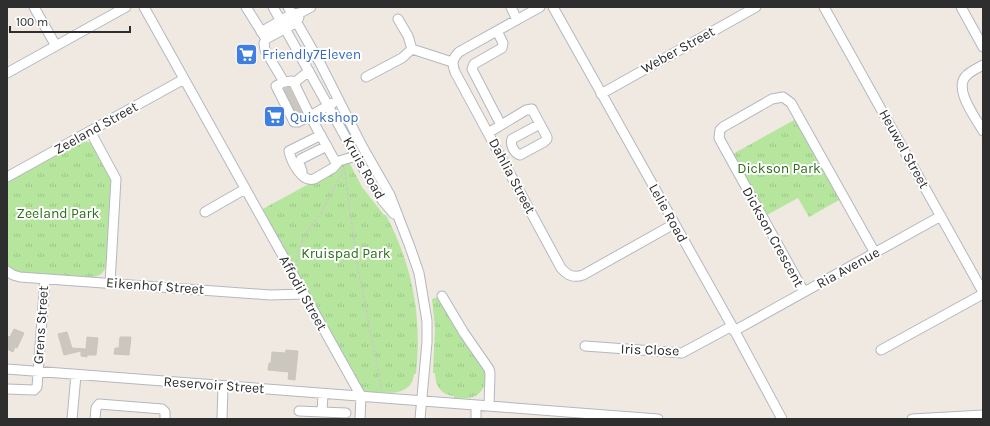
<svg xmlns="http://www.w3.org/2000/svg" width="990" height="426" font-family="Karla,sans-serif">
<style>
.grass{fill:url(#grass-tufts)}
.building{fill:#cbc7bf;stroke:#cbc5ba}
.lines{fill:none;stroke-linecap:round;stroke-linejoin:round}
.minor-casing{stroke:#b4b7c1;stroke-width:11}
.path{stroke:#c9c9c9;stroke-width:1.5;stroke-dasharray:3 2;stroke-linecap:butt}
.minor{stroke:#fff;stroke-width:9}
.labels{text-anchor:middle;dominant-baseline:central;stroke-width:4;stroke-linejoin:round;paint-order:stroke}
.street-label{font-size:14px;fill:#2e2e2e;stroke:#fff}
.shop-label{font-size:14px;fill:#366cbe;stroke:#fff;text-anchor:start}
.park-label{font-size:14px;fill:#2c6e1b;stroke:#fff}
</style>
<defs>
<pattern id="grass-tufts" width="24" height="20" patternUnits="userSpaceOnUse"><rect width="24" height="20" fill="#b6e59e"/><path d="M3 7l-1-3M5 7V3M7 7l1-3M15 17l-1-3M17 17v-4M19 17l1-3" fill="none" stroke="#9dc588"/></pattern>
</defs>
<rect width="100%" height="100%" fill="#efe9e1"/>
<path class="grass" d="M796 119 841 199 809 217 798 198 765 216 731 155Z
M85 141 91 143 94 146 111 178 112 182 106 266C104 273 99 277 92 277L19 272 12 269 7 264V182L80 142Z
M349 162 362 187 384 215H386C413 267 422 316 416 374H414C412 394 392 394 376 392 371 392 366 392 361 389L261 210Z
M438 297C447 313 456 330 466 345 470 353 478 359 483 367 489 380 484 396 469 398 464 399 459 398 454 398V396C441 395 435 386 435 373H433L435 329 432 299Z"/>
<path class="building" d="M289 87 302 113 297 116 284 89Z
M14 329 24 333 17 348 15 347 13 352 7 349V336L10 337Z
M67 332 72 348 86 349 87 337 98 338 96 355H87V357L81 356V351L64 355 58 334Z
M120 337H131L129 355 114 354 115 348H119Z
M286 350 298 351 295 380 288 379 289 372 268 370 269 363H271L272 352 285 353Z"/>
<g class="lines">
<defs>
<path id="minor" d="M34 7 56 46
M144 7 361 396 360 419
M246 7 266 39 264 43 265 50 284 82
M273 7 356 156 382 200 394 214
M288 7 320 63 362 146 390 195 410 247 419 273 427 321V342L420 419
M511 7 517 20
M540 7 459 52C452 59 452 64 455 72L561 268C568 276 574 278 583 275L674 224
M553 7 732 326 782 419
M824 7 983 292
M961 7 983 47
M398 19 408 36 412 49
M497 31 503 43 502 48 474 64 472 69 501 125
M261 32 292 14 300 13 311 7
M266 39 297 22 299 17
M412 49 452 62
M983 65C978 68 971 71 967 75 952 88 976 118 983 131
M7 73 126 7
M366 77 402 58 412 49
M294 83 309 71
M601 94 756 7
M333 103 310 116 294 83 292 81 284 82 276 86 294 122H298L310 116 336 163
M90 131 116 179 110 283
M488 133 526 110 532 109 533 111 547 137V139L544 142 520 155C514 153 510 145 512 139L540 124
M321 135 289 151C291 161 302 183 314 179L333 168 339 161 356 156
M302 171 299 163 301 159 327 146
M7 177 184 79
M205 212 245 189
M7 271 13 275 20 277 270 295 304 294
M804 292 719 138 720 130 723 127 772 99 783 97 791 103 875 253
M442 296 464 333 489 369 490 373 489 406
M734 331 941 216
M585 346 682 353 732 326
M881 350 983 294
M7 369 658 419
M7 389 34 390 37 387 45 279
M323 394 322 412 346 413
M299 411 322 412
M72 419 76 375
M95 419 96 408 99 404 162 409 165 412V419
M222 419 223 386
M476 419V405
M912 419 983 415"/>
</defs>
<use href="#minor" class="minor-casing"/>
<path class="path" d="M344 167 358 269 382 390
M296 262 304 236 321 213 344 169"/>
<use href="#minor" class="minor"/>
</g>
<defs>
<symbol id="supermarket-square" viewBox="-11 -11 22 22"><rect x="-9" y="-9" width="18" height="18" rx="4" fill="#3f7fe0" stroke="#fff"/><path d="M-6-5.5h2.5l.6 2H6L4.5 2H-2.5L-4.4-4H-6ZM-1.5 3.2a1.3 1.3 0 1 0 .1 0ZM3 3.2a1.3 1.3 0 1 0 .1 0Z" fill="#fff"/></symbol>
</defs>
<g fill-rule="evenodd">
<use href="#supermarket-square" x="234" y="42" width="25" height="25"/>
<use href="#supermarket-square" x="262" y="104" width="25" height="25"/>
</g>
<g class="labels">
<g class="street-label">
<text transform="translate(678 50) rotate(-29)">Weber Street</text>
<text transform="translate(96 128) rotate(-29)">Zeeland Street</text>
<text transform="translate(904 149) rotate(61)">Heuwel Street</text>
<text transform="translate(364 168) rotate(60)">Kruis Road</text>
<text transform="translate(512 176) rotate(62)">Dahlia Street</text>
<text transform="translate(668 213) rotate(61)">Lelie Road</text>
<text transform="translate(773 237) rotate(61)">Dickson Crescent</text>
<text transform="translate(848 268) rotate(-29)">Ria Avenue</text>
<text transform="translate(155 286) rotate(4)">Eikenhof Street</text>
<text transform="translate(303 293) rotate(61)">Affodil Street</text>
<text transform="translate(41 325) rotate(-86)">Grens Street</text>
<text transform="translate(650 350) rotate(2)">Iris Close</text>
<text transform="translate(214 385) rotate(4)">Reservoir Street</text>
</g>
<g class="shop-label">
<text x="262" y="54">Friendly7Eleven</text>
<text x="290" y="117">Quickshop</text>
</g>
<g class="park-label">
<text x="779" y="168">Dickson Park</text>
<text x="58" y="213">Zeeland Park</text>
<text x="346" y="253">Kruispad Park</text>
</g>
</g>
<rect width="990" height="426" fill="none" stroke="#2e2e2e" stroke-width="16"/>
<path d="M10 26v6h120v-6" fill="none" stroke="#2e2e2e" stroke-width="2"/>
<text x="16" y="26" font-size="12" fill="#2e2e2e" stroke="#ffffff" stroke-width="3" paint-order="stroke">100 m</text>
</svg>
